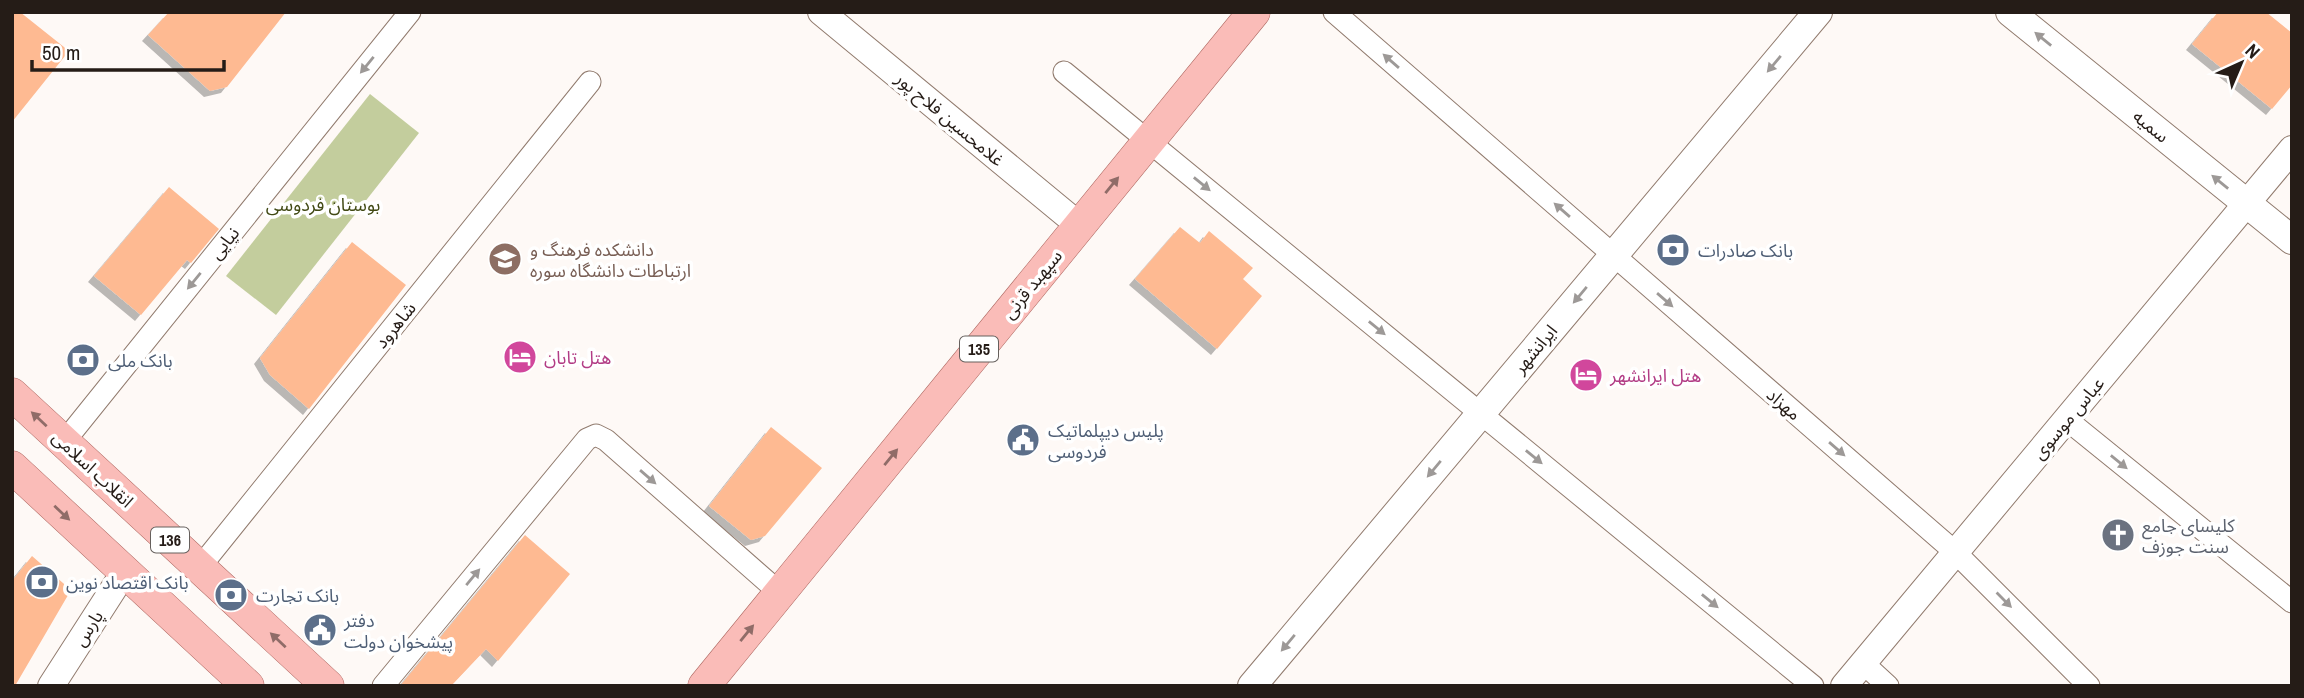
<svg xmlns="http://www.w3.org/2000/svg" width="2304" height="698" font-family="'Archivo Narrow','Noto Sans Arabic',sans-serif">
<style>
.green{fill:#c3cd9d}
.building{fill:#feba92;filter:url(#shadow)}
.lines{fill:none;stroke-linecap:round;stroke-linejoin:round}
.minor-casing{stroke:#917b6e;stroke-width:23}
.tertiary-casing{stroke:#917b6e;stroke-width:28}
.secondary-casing{stroke:#917b6e;stroke-width:30}
.primary-casing{stroke:#ad6760;stroke-width:33}
.minor{stroke:#fff;stroke-width:21}
.tertiary{stroke:#fff;stroke-width:26}
.secondary{stroke:#fff;stroke-width:28}
.primary{stroke:#fabcb8;stroke-width:32}
.oneway{fill:#9d9997}
.oneway2{fill:#906c68}
.labels{text-anchor:middle;dominant-baseline:central;stroke-width:7;stroke-linejoin:round;paint-order:stroke}
.shield{fill:#fff;stroke:#66605d;stroke-width:2}
.shield-label{font-size:16px;font-weight:bold;fill:#251c17}
.street-label{font-size:18px;fill:#251c17;stroke:#fff}
.park-label{font-size:18px;fill:#414914;stroke:#fff}
.education-label{font-size:18px;fill:#785e54;stroke:#fff;text-anchor:start}
.service-label{font-size:18px;fill:#4e5e75;stroke:#fff;text-anchor:start}
.hotel-label{font-size:18px;fill:#b23c85;stroke:#fff;text-anchor:start}
.worship-label{font-size:18px;fill:#5b616d;stroke:#fff;text-anchor:start}
</style>
<defs>
<filter id="shadow"><feDropShadow dx="-6" dy="6" stdDeviation="0" flood-color="#0004"/></filter>
</defs>
<rect width="100%" height="100%" fill="#fef9f6"/>
<path class="green" d="M370 94 419 133 276 315 226 276Z"/>
<path class="building" d="M12 12H20L69 51 12 122Z
M169 12H286L227 87 210 91 148 35Z
M2218 12H2266L2292 33V85L2272 109 2192 44Z
M169 187 219 229 191 263 187 260 141 315 94 276Z
M1180 227 1200 243 1209 231 1253 268 1243 279 1262 296 1217 349 1135 279Z
M352 242 406 285 309 409 270 375 260 358Z
M771 427 822 468 765 536 751 540 709 506Z
M525 535 570 574 498 661 486 649 451 686H400Z
M32 556 71 590 15 686H12V581Z"/>
<g class="lines">
<defs>
<path id="minor" d="M1334 12 1955 552 2089 686
M1064 72 1813 686
M2066 419 2292 602
M64 442 410 12
M200 567 590 82
M1863 663 1888 686
M383 686 587 439 596 435 606 440 780 593"/>
<path id="tertiary" d="M821 12 1080 226
M51 686 125 571
M1844 686 2292 149"/>
<path id="secondary" d="M2010 12 2292 240
M1252 686 1818 12"/>
<path id="primary" d="M12 394 328 686
M12 467 248 686
M704 686 1254 12"/>
</defs>
<use href="#minor" class="minor-casing"/>
<use href="#tertiary" class="tertiary-casing"/>
<use href="#secondary" class="secondary-casing"/>
<use href="#primary" class="primary-casing"/>
<use href="#minor" class="minor"/>
<use href="#tertiary" class="tertiary"/>
<use href="#secondary" class="secondary"/>
<use href="#primary" class="primary"/>
</g>
<defs><path id="oneway-solid" d="M-6-.8H1V-3.2L6.5 0L1 3.2V.8H-6Z" transform="scale(1.75)"/></defs>
<g class="oneway">
<use href="#oneway-solid" transform="translate(2043 39) rotate(-141)"/>
<use href="#oneway-solid" transform="translate(1391 61) rotate(-139)"/>
<use href="#oneway-solid" transform="translate(1774 64) rotate(130)"/>
<use href="#oneway-solid" transform="translate(367 65) rotate(129)"/>
<use href="#oneway-solid" transform="translate(2220 182) rotate(-141)"/>
<use href="#oneway-solid" transform="translate(1202 184) rotate(39)"/>
<use href="#oneway-solid" transform="translate(1562 210) rotate(-139)"/>
<use href="#oneway-solid" transform="translate(194 281) rotate(129)"/>
<use href="#oneway-solid" transform="translate(1580 295) rotate(130)"/>
<use href="#oneway-solid" transform="translate(1665 300) rotate(41)"/>
<use href="#oneway-solid" transform="translate(1377 328) rotate(39)"/>
<use href="#oneway-solid" transform="translate(1837 449) rotate(41)"/>
<use href="#oneway-solid" transform="translate(1534 457) rotate(39)"/>
<use href="#oneway-solid" transform="translate(2119 462) rotate(39)"/>
<use href="#oneway-solid" transform="translate(1434 469) rotate(130)"/>
<use href="#oneway-solid" transform="translate(648 477) rotate(41)"/>
<use href="#oneway-solid" transform="translate(473 577) rotate(-50)"/>
<use href="#oneway-solid" transform="translate(2004 600) rotate(45)"/>
<use href="#oneway-solid" transform="translate(1710 601) rotate(39)"/>
<use href="#oneway-solid" transform="translate(1288 643) rotate(130)"/>
</g>
<g class="oneway2">
<use href="#oneway-solid" transform="translate(1112 185) rotate(-51)"/>
<use href="#oneway-solid" transform="translate(39 419) rotate(-137)"/>
<use href="#oneway-solid" transform="translate(891 457) rotate(-51)"/>
<use href="#oneway-solid" transform="translate(62 513) rotate(43)"/>
<use href="#oneway-solid" transform="translate(747 633) rotate(-51)"/>
<use href="#oneway-solid" transform="translate(278 640) rotate(-137)"/>
</g>
<defs>
<symbol id="bank-disc" viewBox="-11 -11 22 22"><circle r="9.5" fill="#5c6f8a" stroke="#fff"/><path d="M-6-4H6V4H-6ZM0-2.3a2.3 2.3 0 1 0 0 4.6a2.3 2.3 0 1 0 0-4.6Z" fill="#fff"/></symbol>
<symbol id="university-disc" viewBox="-11 -11 22 22"><circle r="9.5" fill="#8d6e63" stroke="#fff"/><path d="M0-5L7-2L0 1L-7-2ZM-4 1L0 2.5L4 1V4Q0 6-4 4Z" fill="#fff"/></symbol>
<symbol id="hotel-disc" viewBox="-11 -11 22 22"><circle r="9.5" fill="#d1479c" stroke="#fff"/><path d="M-6-4.5h1.5V1H6V5H4.5V3h-9V5H-6ZM-4 0a1.8 1.8 0 1 1 3.6 0ZM.5 0V-2.5h3Q6-2.5 6 0Z" fill="#fff"/></symbol>
<symbol id="civic-disc" viewBox="-11 -11 22 22"><circle r="9.5" fill="#5c6f8a" stroke="#fff"/><path d="M-.6-6.5H3V-4.5H.6V-3L4-1V1h2V6H-6V1h2V-1L-.6-3ZM-1.2 2.5V6h2.4V2.5Z" fill="#fff"/></symbol>
<symbol id="church-disc" viewBox="-11 -11 22 22"><circle r="9.5" fill="#6b7280" stroke="#fff"/><path d="M-1.2-6h2.4v3.5h3.3v2.4h-3.3V6h-2.4V-.1h-3.3v-2.4h3.3Z" fill="#fff"/></symbol>
</defs>
<g fill-rule="evenodd">
<use href="#bank-disc" x="1654" y="231" width="38" height="38"/>
<use href="#university-disc" x="486" y="240" width="38" height="38"/>
<use href="#hotel-disc" x="501" y="338" width="38" height="38"/>
<use href="#bank-disc" x="64" y="341" width="38" height="38"/>
<use href="#hotel-disc" x="1567" y="356" width="38" height="38"/>
<use href="#civic-disc" x="1004" y="421" width="38" height="38"/>
<use href="#church-disc" x="2099" y="516" width="38" height="38"/>
<use href="#bank-disc" x="23" y="563" width="38" height="38"/>
<use href="#bank-disc" x="212" y="576" width="38" height="38"/>
<use href="#civic-disc" x="301" y="611" width="38" height="38"/>
</g>
<g class="labels">
<g class="shield">
<rect x="960" y="336.5" width="38" height="25" rx="5"/>
<rect x="151" y="527.5" width="38" height="25" rx="5"/>
</g>
<g class="shield-label">
<text x="979" y="349">135</text>
<text x="170" y="540">136</text>
</g>
<g class="street-label">
<text transform="translate(950 119) rotate(40)">غلامحسین فلاح‌ پور</text>
<text transform="translate(2151 126) rotate(39)">سمیه</text>
<text transform="translate(224 243) rotate(-51)">نیایی</text>
<text transform="translate(1032 284) rotate(-51)">سپهبد قرنی</text>
<text transform="translate(395 325) rotate(-51)">شاهرود</text>
<text transform="translate(1535 349) rotate(-50)">ایرانشهر</text>
<text transform="translate(1784 404) rotate(41)">مهزاد</text>
<text transform="translate(2068 418) rotate(-50)">عباس موسوی</text>
<text transform="translate(93 469) rotate(43)">انقلاب اسلامی</text>
<text transform="translate(88 628) rotate(-57)">پارس</text>
</g>
<g class="park-label">
<text x="323" y="204">بوستان فردوسی</text>
</g>
<g class="education-label">
<text x="530" y="249">دانشکده فرهنگ و<tspan x="530" dy="21">ارتباطات دانشگاه سوره</tspan></text>
</g>
<g class="service-label">
<text x="1698" y="250">بانک صادرات</text>
<text x="108" y="360">بانک ملی</text>
<text x="1048" y="430">پلیس دیپلماتیک<tspan x="1048" dy="21">فردوسی</tspan></text>
<text x="66" y="582">بانک اقتصاد نوین</text>
<text x="256" y="595">بانک تجارت</text>
<text x="344" y="620">دفتر<tspan x="344" dy="21">پیشخوان دولت</tspan></text>
</g>
<g class="hotel-label">
<text x="544" y="357">هتل تابان</text>
<text x="1610" y="375">هتل ایرانشهر</text>
</g>
<g class="worship-label">
<text x="2142" y="525">کلیسای جامع<tspan x="2142" dy="21">سنت جوزف</tspan></text>
</g>
</g>
<rect width="2304" height="698" fill="none" stroke="#251c17" stroke-width="28"/>
<g transform="translate(2241 63) rotate(44)" stroke="#ffffff" stroke-width="5" paint-order="stroke">
<path d="M0-5L12 26L0 18L-12 26Z" fill="#251c17"/>
<text y="-10" font-size="19" font-weight="bold" text-anchor="middle" fill="#251c17">N</text>
</g>
<path d="M32 60v10h192v-10" fill="none" stroke="#251c17" stroke-width="3.5"/>
<text x="42" y="60" font-size="21" fill="#251c17" stroke="#ffffff" stroke-width="5" paint-order="stroke">50 m</text>
</svg>
